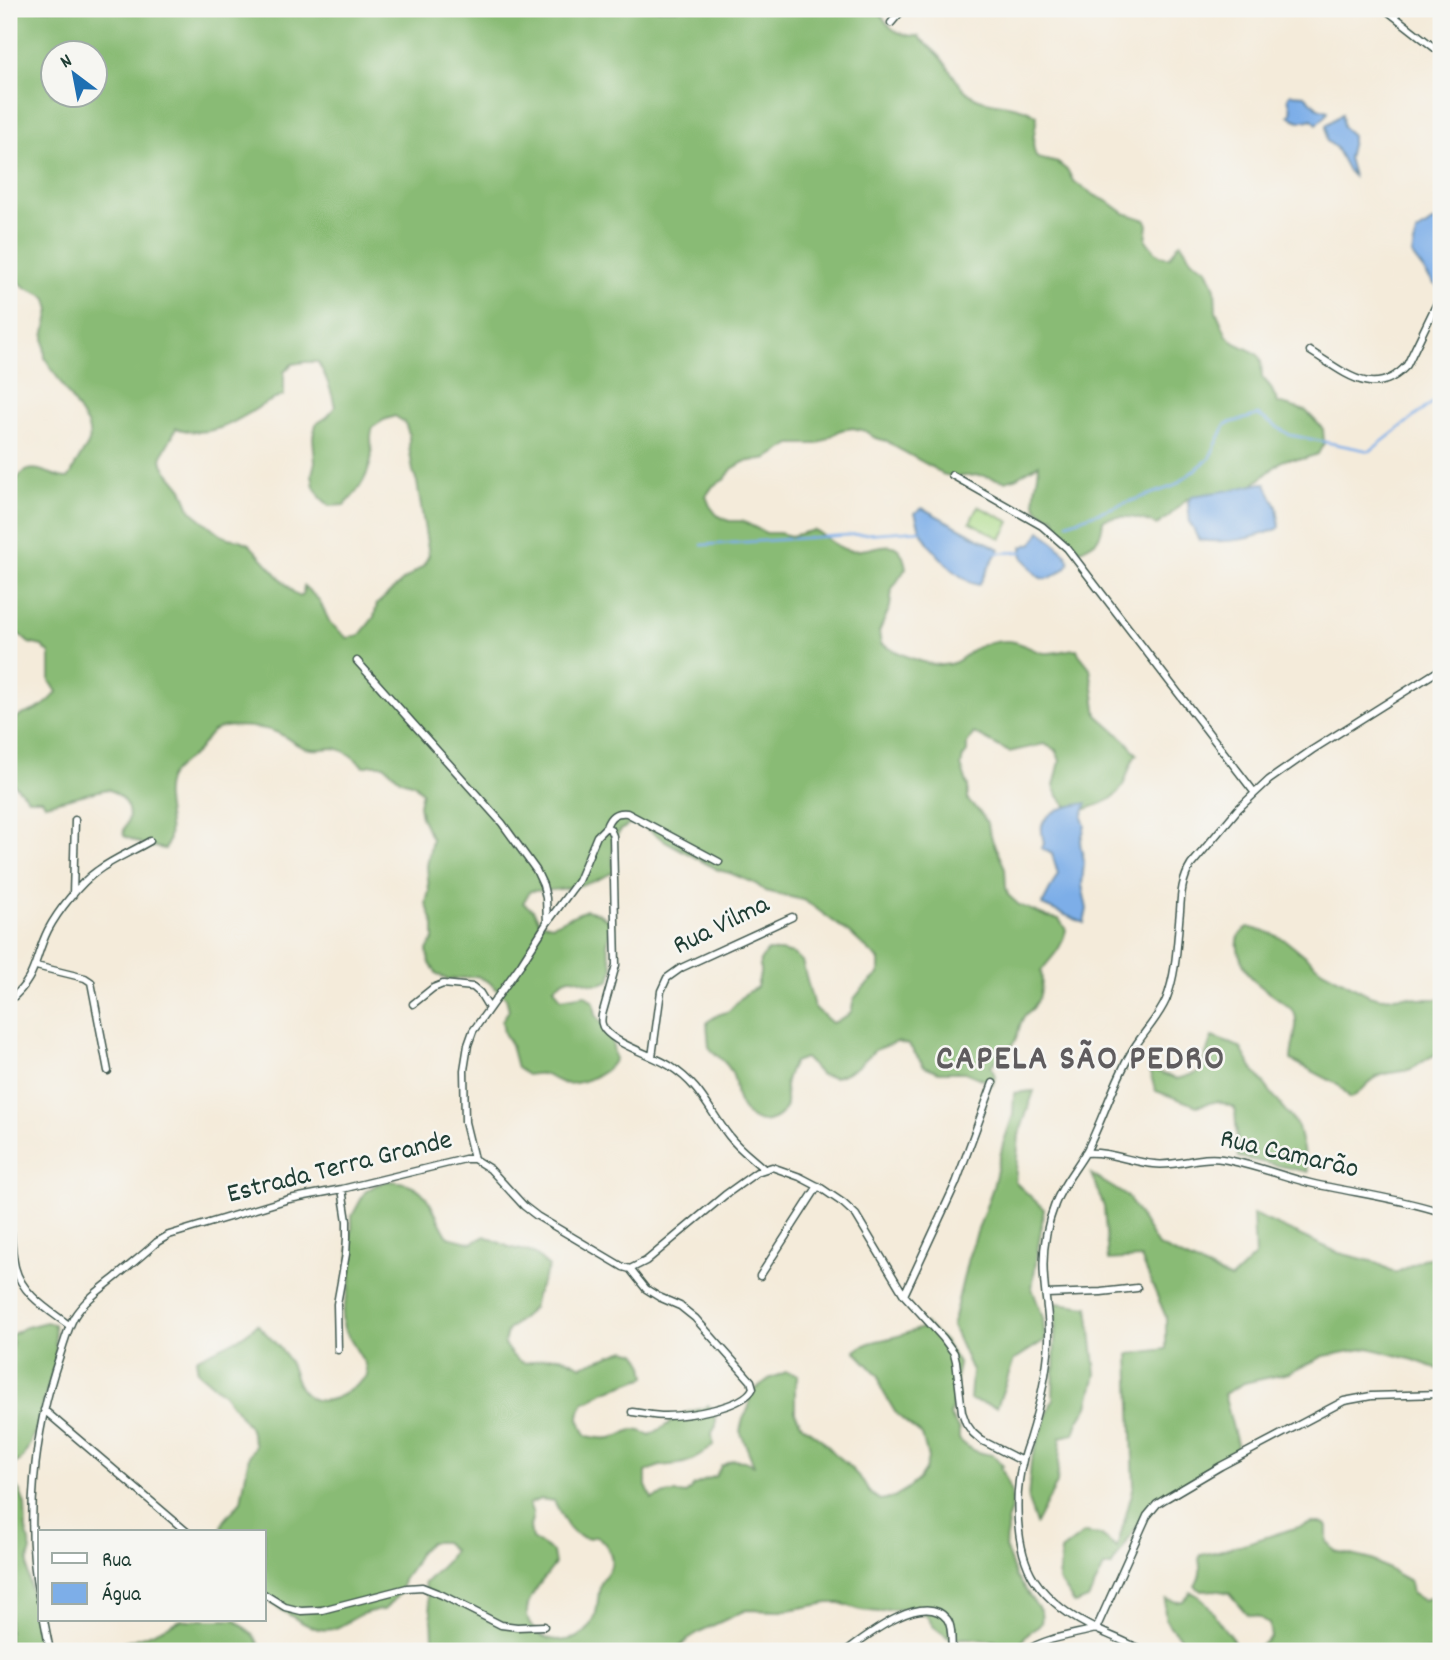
<svg xmlns="http://www.w3.org/2000/svg" width="1450" height="1660" font-family="Dekko,sans-serif">
<style>
.green{fill:#acdb88;stroke:#668c5e;stroke-width:2}
.forest{fill:#89bb74;stroke:#547c54;stroke-width:2;fill-rule:evenodd}
.water{fill:#7daee8;stroke:#4e768e;stroke-width:2}
.lines{fill:none;stroke-linecap:round;stroke-linejoin:round}
.stream{stroke:#7daee8;stroke-width:2.5}
.minor-casing{stroke:#3f574d;stroke-width:9}
.minor{stroke:#fff;stroke-width:6}
.labels{text-anchor:middle;dominant-baseline:central;stroke-width:5;stroke-linejoin:round;paint-order:stroke}
.street-label{font-size:28px;fill:#1f3d34;stroke:#f6f6f2}
.district-label{font-size:35px;font-weight:bold;letter-spacing:2px;fill:#5f5c5e;stroke:#f6f6f2}
</style>
<rect width="100%" height="100%" fill="#f6f6f2"/>
<filter id="ink" filterUnits="userSpaceOnUse"><feTurbulence type="fractalNoise" baseFrequency=".0143" numOctaves="2"/><feDisplacementMap in="SourceGraphic" scale="14" xChannelSelector="R" yChannelSelector="G"/><feConvolveMatrix kernelMatrix="1 2 1 2 8 2 1 2 1" color-interpolation-filters="sRGB"/></filter>
<filter id="wash" filterUnits="userSpaceOnUse"><feTurbulence type="fractalNoise" baseFrequency=".00686" numOctaves="4" result="noise"/><feDisplacementMap in="SourceGraphic" scale="28" xChannelSelector="R" yChannelSelector="G"/><feGaussianBlur stdDeviation="1.57" result="paint"/><feColorMatrix in="noise" values="0 0 0 0 0 0 0 0 0 0 0 0 0 0 0 0 0 1.4 0 .05"/><feComposite in="paint" operator="in"/></filter>
<g filter="url(#wash)">
<rect width="100%" height="100%" fill="#f4ebda"/>
<path class="green" d="M978 506 1010 522 1001 539 970 522Z"/>
<path class="forest" d="M9 9H878C887 27 896 36 918 36 925 44 935 50 942 59 954 74 959 91 979 99 999 106 1019 103 1037 116 1036 130 1029 143 1037 158L1058 163 1068 171 1073 181 1096 196 1109 202 1124 213 1146 220 1148 225 1146 240C1152 248 1159 259 1170 257L1178 245 1181 243 1192 260 1207 269 1215 288 1216 311 1227 336 1235 343 1254 352 1259 356 1261 361 1262 377 1270 386 1278 403 1306 411 1323 429 1324 443 1318 454 1303 459H1288L1282 461 1244 492 1198 496 1187 499 1169 516 1157 525C1140 517 1120 514 1103 520 1102 538 1097 543 1080 550 1063 540 1061 535 1054 517 1022 511 1039 485 1039 464L1015 478 1005 481 980 475 954 477 942 474 932 467 897 448 887 441 875 438 865 431 853 428 841 430 818 444H791L768 458 744 462 732 469 725 479 713 486 706 496 710 506 717 515 729 521H742L766 533H779L791 536 814 530C825 536 836 548 848 550 873 555 899 527 906 568L892 589 890 607 879 632 881 644C898 653 934 671 953 663 960 661 966 655 971 651 980 644 997 641 1008 641 1021 641 1032 651 1044 653 1056 654 1066 649 1077 649L1079 654 1090 668 1097 715 1126 741 1137 754C1130 762 1129 771 1125 781 1115 806 1094 804 1073 814L1058 796 1054 786 1060 761 1056 750 1044 744 1009 752 974 733 967 743V752L963 757 961 766 968 786V800L971 804 980 812 987 823 993 842 1005 868 1006 888 1008 895 1019 905 1048 917 1059 919 1066 930C1060 952 1054 954 1041 971 1043 984 1042 997 1033 1008 1032 1009 1026 1014 1025 1015 1019 1023 1019 1033 1015 1041 1009 1050 999 1058 991 1065L995 1076 993 1084 965 1072H939L924 1066 909 1045 897 1042 875 1050 858 1066 846 1073 835 1077 821 1075 805 1058 794 1062C790 1070 785 1078 785 1087 785 1095 788 1100 785 1108 782 1114 775 1119 768 1121 753 1125 741 1110 737 1097 735 1088 736 1079 731 1071 726 1061 716 1056 709 1047L707 1022 718 1015 729 1011 745 994 757 987 760 974V961L767 951H780L793 954 802 961 814 1007 832 1023 843 1019 851 1012 854 999 862 989 879 974V960L853 936 814 907 803 900 765 891 756 884 730 873 718 870 667 842 636 822C609 831 613 847 613 872 588 887 559 891 530 891L523 903 533 910 540 922 552 925 586 910 598 913 612 923 607 945 613 968 610 980C608 981 600 984 598 984 578 984 575 968 554 988L561 999 585 995 594 1003 596 1015 611 1035 615 1059C613 1062 611 1066 608 1068 599 1077 571 1088 560 1082 544 1075 546 1072 527 1075L517 1068 511 1045 504 1033 502 1021 509 1010 506 998 489 982 477 976 448 980 437 974 429 962 427 950 434 939V925L426 903 429 891 427 866 432 839 421 817 419 805 422 792 414 784 401 780 384 765H371L364 767C355 759 346 749 332 748 324 748 315 751 306 748 296 746 287 737 278 733 265 727 227 723 215 730 207 734 204 744 198 750 189 760 173 767 168 780 160 802 177 829 165 849L142 844 124 836C122 828 126 828 128 820 132 806 119 793 107 789L45 804 42 799H29L9 779V738L13 730 16 717C34 711 45 708 57 692L50 681V654L42 646 29 643 20 635 9 633V488L12 487C15 483 18 476 23 473 37 462 54 479 68 478 73 473 73 468 77 462 86 446 94 444 87 424L45 358 44 337 50 310 47 299 43 295 26 288 20 283 9 265ZM52 52H94V94H52ZM305 362H318C326 376 332 391 335 407L327 417 316 424 313 437 315 462 312 474 314 487 321 498 330 506 344 505C359 492 372 471 372 450 371 440 370 437 373 427L384 420 395 416 405 423 409 434V447L413 471 417 482 429 555 423 566 403 581 377 604 374 617 359 636 347 638 330 623 319 600 304 586 303 593 300 597 295 594 249 544 240 540 228 538 221 535 191 511 182 489 167 471 161 460C163 449 172 439 176 428 209 439 232 424 259 407 267 402 276 399 284 395V372L292 364Z
M1248 927 1273 934 1285 940 1322 970 1369 995 1381 998 1406 996 1419 999H1441V1053C1429 1055 1422 1064 1411 1069 1400 1073 1388 1071 1377 1077 1367 1082 1361 1094 1350 1098L1339 1085 1291 1060C1291 1046 1301 1021 1293 1011 1286 1002 1267 992 1258 984 1247 975 1232 948 1240 935 1242 932 1245 930 1248 927Z
M1212 1037 1240 1047 1252 1068 1298 1127 1308 1172 1238 1157 1235 1108 1218 1101 1197 1106 1156 1091 1148 1068 1177 1079 1200 1072Z
M1034 1091 1019 1135 1015 1182 1044 1209 1032 1288 1043 1318 1045 1340 1014 1360 997 1407 970 1400 972 1371 952 1326 968 1258 993 1187 1003 1144 1013 1115 1014 1093Z
M1091 1174 1128 1197 1158 1246 1231 1279 1255 1256 1253 1214 1339 1253 1375 1262 1396 1273 1422 1259 1441 1256V1300L1439 1311 1441 1314V1370L1414 1360 1369 1348 1324 1356 1289 1373 1244 1383 1224 1394 1237 1444 1236 1453 1149 1507 1111 1567H1104L1088 1599 1075 1604 1059 1581 1061 1551 1084 1533 1100 1535 1117 1548 1134 1486 1129 1354 1166 1349V1317L1141 1258 1108 1260 1104 1207Z
M387 1181C430 1181 429 1207 448 1237L472 1243 485 1236 509 1247 533 1253 549 1267 536 1295 533 1308 507 1331 504 1344C526 1379 532 1354 559 1357 567 1358 574 1362 581 1366L625 1350 637 1353 644 1365 646 1377 603 1392 591 1400 584 1402C576 1417 578 1422 587 1436 595 1438 603 1439 611 1438 630 1436 625 1423 650 1435L673 1421 681 1414 704 1408 708 1405 716 1414V1426L712 1433 713 1445C705 1452 696 1460 684 1463 667 1467 664 1462 646 1472V1486L652 1499C664 1493 673 1492 686 1494L694 1485 716 1476 721 1466 733 1460 745 1461 754 1465 740 1431 743 1419 749 1407V1394L769 1379 786 1372 798 1375 795 1387V1413L802 1425 822 1440 838 1457 847 1464 863 1481 870 1493 880 1500 892 1498 907 1489 918 1480 925 1470 928 1458 922 1435 903 1420 895 1412 881 1388 879 1376 855 1351C869 1340 878 1342 894 1337 903 1335 912 1331 922 1328L925 1324 945 1342 959 1365 956 1378V1391L950 1416 959 1430V1439C969 1450 978 1453 993 1455L1003 1466 1001 1467 1012 1494V1507L1007 1521 1008 1531 1005 1547 1016 1577 1041 1612C1044 1629 1036 1626 1027 1634 1024 1637 1023 1641 1020 1643L965 1638 950 1639 933 1626 926 1615 915 1609 886 1610 879 1612 861 1610 840 1603H828L782 1611 746 1610 701 1631 691 1637 675 1651H418L433 1639C433 1620 430 1601 424 1584L447 1561 453 1550 444 1542H430L420 1551 413 1566 403 1580 400 1593 384 1610C363 1610 356 1618 338 1627 316 1639 282 1609 264 1598V1532H220L224 1521 241 1501 249 1456 255 1445 249 1427 224 1394 198 1372 196 1359C218 1347 239 1342 257 1324 267 1335 280 1346 287 1358 293 1367 294 1379 301 1389 320 1415 350 1392 367 1376L365 1364 344 1329 342 1317 351 1280 349 1268V1241L352 1229V1216L365 1192 376 1185ZM540 1499 554 1501C562 1514 567 1535 585 1538 589 1539 593 1537 597 1536 607 1544 615 1556 610 1569 607 1574 603 1577 601 1583 596 1598 600 1615 588 1629 569 1652 519 1638 528 1605 532 1590 547 1576 555 1564L553 1552 532 1539 530 1527 533 1514 529 1504Z
M1056 1303 1088 1307 1096 1374 1088 1406 1078 1422 1074 1434 1061 1437 1057 1483 1036 1524 1028 1500 1031 1461 1053 1398Z
M46 1322 54 1324 56 1349 55 1361 36 1430 23 1458 9 1468V1356L13 1342 9 1337 23 1328Z
M9 1482 14 1484 21 1494 25 1505 26 1530 31 1550 28 1561V1574L36 1622 37 1651H9Z
M1313 1523H1322L1327 1525V1542L1335 1551 1372 1560 1410 1581 1412 1594 1423 1600 1441 1595V1651H1192C1179 1630 1159 1629 1166 1599L1177 1602 1183 1601 1191 1592C1211 1602 1210 1611 1223 1627 1228 1634 1233 1639 1237 1646 1253 1650 1259 1648 1271 1637L1269 1624 1259 1617 1247 1614 1229 1593 1216 1590 1201 1591 1195 1586C1201 1576 1201 1570 1199 1559L1201 1555C1239 1547 1276 1533 1313 1523Z
M181 1620H236L254 1636 263 1651H77C86 1645 95 1647 105 1646 133 1643 156 1631 181 1620Z"/>
<path class="water" d="M1291 94 1305 95 1318 108 1328 111 1326 116 1317 124 1312 119C1302 123 1296 121 1289 115L1292 113 1288 98Z
M1342 114 1343 127 1352 135V141L1348 158 1353 176 1348 171 1336 148 1327 141 1326 125Z
M1441 221V288L1434 284 1412 255 1416 233 1432 222Z
M1262 483 1266 484 1277 507 1280 528C1252 539 1228 544 1199 540L1190 523 1188 502 1192 496 1231 490Z
M922 508 999 549 979 585C960 582 928 547 920 529 918 524 917 518 915 513Z
M1040 531C1047 535 1051 540 1057 545 1070 558 1076 563 1057 574 1052 577 1047 580 1041 578 1034 576 1030 563 1023 558L1022 547 1033 543Z
M1087 803 1082 817 1085 826 1080 843 1084 862 1082 885 1087 909 1084 923 1042 905 1058 874 1052 854 1041 848 1044 844C1043 838 1041 831 1042 826 1047 808 1072 806 1087 803Z"/>
<g class="lines">
<path class="stream" d="M1068 523 1174 486 1209 459 1226 424 1258 415 1290 435 1370 451 1441 396
M702 545 922 530
M995 553 1023 552"/>
</g>
</g>
<g filter="url(#ink)">
<g class="lines">
<defs>
<path id="minor" d="M1385 9 1441 53
M891 23 903 9
M1310 351C1343 371 1374 402 1407 365L1437 303 1441 299
M952 475 1042 526 1067 548 1254 792
M357 661 502 823 536 870 543 885 546 898 547 923 521 964 473 1031 468 1045 464 1070 465 1122 474 1159
M606 827C610 816 615 812 627 813L719 862
M73 895 75 820
M547 923 578 881 597 836 606 827 610 829 613 836 616 965 602 1015C601 1021 601 1025 605 1030 617 1045 653 1055 670 1066 701 1086 708 1109 729 1136 738 1148 752 1158 764 1169
M36 966 85 978 91 982 108 1071
M9 1001C38 977 33 960 48 930 58 911 80 883 97 871 113 859 133 851 150 841
M413 1004 433 988 443 984 473 987 480 993 489 1008
M652 1057 661 991 667 978 681 968 792 917
M1085 1153C1108 1151 1131 1162 1154 1164 1178 1167 1200 1155 1222 1159 1252 1164 1281 1176 1310 1183 1354 1193 1399 1198 1441 1212
M474 1159 490 1169 524 1206 537 1216 623 1267 630 1269 646 1261 725 1195 757 1172 772 1167 800 1177 821 1188 843 1203 856 1215 904 1295 943 1338 954 1353 956 1361 962 1412 966 1423 973 1433 981 1440 1022 1461
M9 1213C11 1230 11 1250 15 1267 22 1295 49 1310 70 1326
M630 1269 646 1289 659 1297 680 1306 695 1318 751 1381 753 1388C744 1408 686 1416 665 1416 654 1416 643 1413 632 1412
M760 1276 818 1186
M1046 1294 1101 1292 1137 1288
M904 1295 956 1183 993 1083
M338 1350 337 1304 346 1254 347 1237V1221L342 1189
M44 1410 187 1532
M264 1594 285 1607 301 1611 322 1610 407 1588 422 1587 442 1595 501 1625 517 1627 544 1626
M40 1601C24 1524 34 1431 59 1358 64 1344 67 1330 74 1317 84 1301 101 1289 116 1277 130 1265 144 1254 157 1242L169 1235 289 1199 342 1189 465 1159H474
M44 1620 50 1651
M846 1651C866 1636 924 1590 947 1619 953 1627 951 1642 952 1651
M1026 1651C1045 1638 1073 1635 1096 1629L1147 1516 1157 1504 1165 1499 1221 1466 1344 1401 1371 1396 1441 1394
M1143 1651C1129 1643 1114 1637 1100 1631 1073 1619 1050 1603 1034 1579 1015 1549 1014 1494 1023 1460 1024 1453 1027 1446 1029 1440 1039 1408 1047 1374 1049 1341 1050 1320 1045 1299 1044 1278 1042 1253 1046 1227 1055 1204 1062 1184 1077 1168 1087 1150 1104 1117 1114 1080 1134 1048 1144 1032 1158 1018 1166 1000 1177 972 1177 940 1180 911 1181 894 1182 879 1191 865L1238 809 1269 780 1312 750 1441 669"/>
</defs>
<use href="#minor" class="minor-casing"/>
<use href="#minor" class="minor"/>
</g>
</g>
<g class="labels">
<g class="street-label">
<text transform="translate(722 927) rotate(-26)">Rua Vilma</text>
<text transform="translate(1289 1156) rotate(13)">Rua Camarão</text>
<text transform="translate(340 1169) rotate(-14)">Estrada Terra Grande</text>
</g>
<g class="district-label">
<text x="1081" y="1061">CAPELA SÃO PEDRO</text>
</g>
</g>
<rect width="1450" height="1660" fill="none" stroke="#f6f6f2" stroke-width="35"/>
<rect x="38" y="1530" width="228" height="91" fill="#f6f6f2" stroke="#a0aca6" stroke-width="2"/>
<rect x="52" y="1553" width="35" height="10" fill="#ffffff" stroke="#a0aca6" stroke-width="2"/>
<text x="102" y="1566" font-size="21" fill="#1f3d34">Rua</text>
<rect x="52" y="1583" width="35" height="21" fill="#7daee8" stroke="#a0aca6" stroke-width="2"/>
<text x="102" y="1600" font-size="21" fill="#1f3d34">Água</text>
<g transform="translate(74 74) rotate(328)"><circle r="33" fill="#f6f6f2" stroke="#a0aca6" stroke-width="2"/>
<path d="M0-5L12 26L0 18L-12 26Z" fill="#1f6fb2"/>
<text y="-10" font-size="19" font-weight="bold" text-anchor="middle" fill="#1f3d34">N</text>
</g>
</svg>
